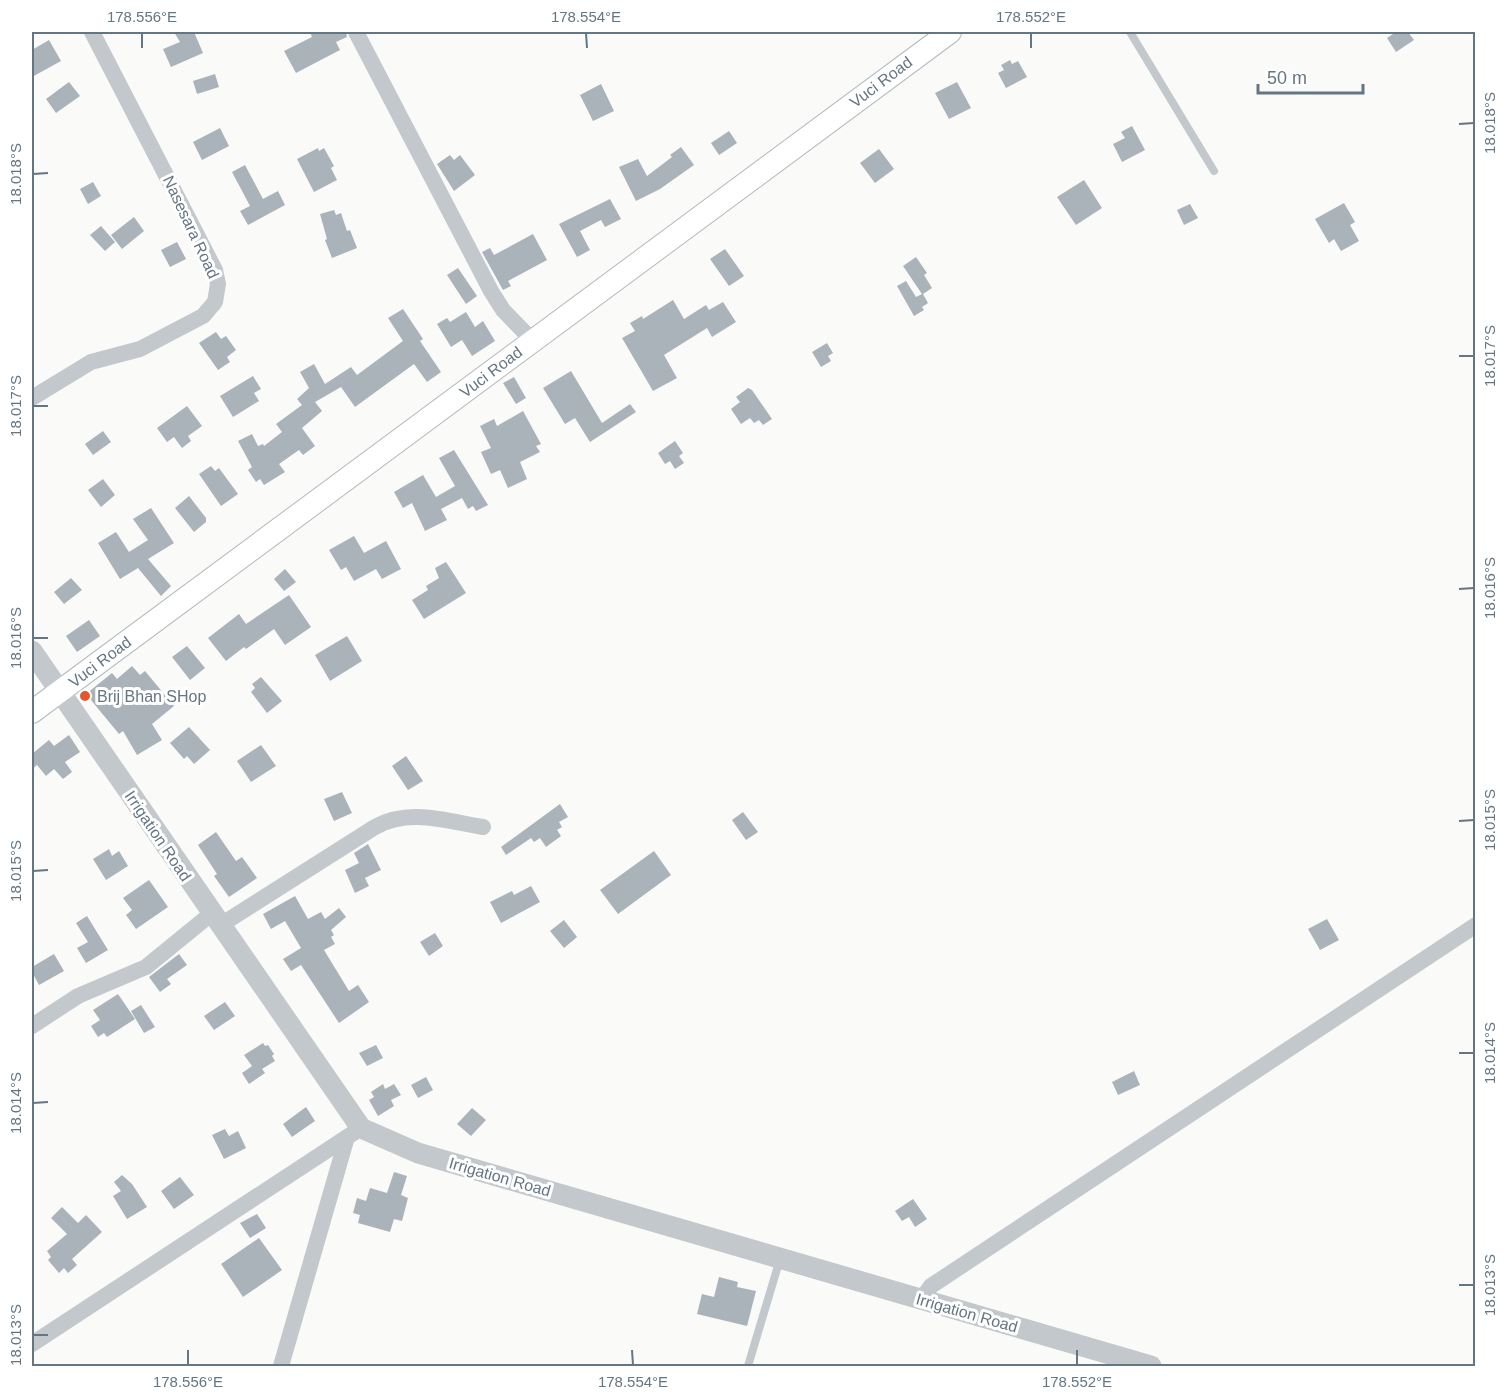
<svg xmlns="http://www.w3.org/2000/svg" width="1507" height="1398" font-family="Arial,sans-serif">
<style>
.building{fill:#aab3b9}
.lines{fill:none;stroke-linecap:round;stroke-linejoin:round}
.secondary-casing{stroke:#b3babf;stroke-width:24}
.service{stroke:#c3c8cc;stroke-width:8}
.minor{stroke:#c3c8cc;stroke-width:16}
.tertiary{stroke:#c3c8cc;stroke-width:21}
.secondary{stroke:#fff;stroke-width:22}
.ticks{fill:none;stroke:#657683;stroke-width:2}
.poi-dot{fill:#e4572e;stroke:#fff;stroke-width:2}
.labels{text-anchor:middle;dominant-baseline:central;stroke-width:6;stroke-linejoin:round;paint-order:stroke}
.street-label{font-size:16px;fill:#657683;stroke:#fff}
.poi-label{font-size:16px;fill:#657683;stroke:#fff;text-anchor:start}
.neatline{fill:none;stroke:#657683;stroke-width:2}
.ticks-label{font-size:15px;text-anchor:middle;fill:#657683}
</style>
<rect width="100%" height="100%" fill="#fafaf8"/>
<path class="building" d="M174 32H194L203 53 171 67 163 49 180 42Z
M310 32H346L347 37 336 42 340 50 296 73 284 51 312 37Z
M1396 32H1408L1414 40 1396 52 1387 38Z
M49 40 61 61 32 77V50Z
M1010 60 1012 64 1018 61 1027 77 1006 88 998 73 1004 70 1001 65Z
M215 74 219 87 197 94 193 81Z
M69 82 80 96 56 113 46 99Z
M957 82 971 108 949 119 935 93Z
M601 84 614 111 593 121 580 95Z
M1132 126 1145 150 1122 162 1113 144 1125 138 1121 132Z
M220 128 229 146 202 160 193 142Z
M729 131 737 143 719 155 711 143Z
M681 147 694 165 660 189 636 201 619 167 638 159 647 176 672 157 670 155Z
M318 148 319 151 324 148 334 166 331 168 337 180 314 192 297 159Z
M879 149 894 169 875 183 860 163Z
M450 155 454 160 460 155 475 175 454 191 437 164Z
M245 165 263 199 278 191 285 205 248 225 240 211 250 206 232 172Z
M1084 180 1102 208 1076 225 1057 197Z
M93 182 101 196 88 204 80 189Z
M610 199 621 219 605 227 601 220 580 231 590 250 577 257 559 224Z
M1344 203 1355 222 1350 225 1359 241 1341 251 1334 239 1329 243 1315 219Z
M1190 204 1198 218 1184 225 1177 210Z
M334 210 336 215 341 213 347 231 350 230 357 248 332 258 325 240 327 239 320 214Z
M134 217 144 231 122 249 111 235Z
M101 226 115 242 105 251 90 235Z
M533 234 547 260 508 281 511 286 503 290 482 252 490 248 494 255Z
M177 242 186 259 170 267 161 250Z
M725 249 744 276 729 286 710 259Z
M916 257 927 273 924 275 932 288 923 294 928 303 922 307 924 310 914 316 897 286 906 281 916 297 922 294 903 266Z
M458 268 477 296 466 304 447 275Z
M673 300 684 319 706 305 709 310 723 302 736 322 712 337 707 328 664 355 677 378 653 391 622 338 635 331 630 323 642 316 643 319Z
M403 309 423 339 420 341 441 372 427 382 414 364 355 407 341 387 315 402 322 411 302 428 315 446 303 455 299 450 279 464 285 472 264 485 260 479 256 482 248 470 252 467 238 441 252 434 258 446 263 444 264 446 282 432 276 424 302 405 297 399 309 388 300 372 314 364 325 384 351 367 357 375 403 341 388 318Z
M466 312 475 327 483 321 495 341 472 356 462 340 451 347 437 324 447 318 450 322Z
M216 332 221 339 226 336 236 350 227 357 230 362 218 370 199 343Z
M827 343 833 353 828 356 831 361 821 367 812 352Z
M571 371 602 423 630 404 636 412 590 442 575 418 565 424 543 388Z
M253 376 261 389 254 393 259 401 233 417 220 396Z
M514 377 526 398 516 404 503 383Z
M748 388 752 390 772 419 763 425 759 420 754 423 750 418 741 424 731 409 740 402 736 397Z
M187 406 202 426 188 436 191 441 182 448 174 437 167 442 157 428Z
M523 411 541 444 536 446 540 452 520 462 527 479 508 488 500 470 491 474 481 452 491 448 480 426 494 419 497 426Z
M103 431 111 442 93 455 85 444Z
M675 441 683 453 679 456 684 463 675 469 670 461 665 464 658 453Z
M454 450 488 505 476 511 473 506 468 509 462 498 441 509 447 520 425 531 412 503 403 508 394 492 423 475 436 497 455 486 439 458Z
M211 466 215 471 219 468 238 494 221 506 199 474Z
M103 479 115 495 101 507 88 490Z
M189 496 206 518V522L194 532 175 508Z
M151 508 174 543 148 559 171 586 161 596 138 568 120 579 98 543 116 532 129 552 148 540 133 519Z
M354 536 364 553 386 541 401 569 382 579 376 569 354 581 346 567 341 570 329 550Z
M446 562 466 593 424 619 412 600 428 590 426 586 439 578 435 568Z
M285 569 296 582 284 591 274 579Z
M71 578 82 590 64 604 54 592Z
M289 595 311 627 285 645 274 629 246 649 244 647 226 661 208 638 239 614 246 624Z
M89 620 100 636 77 652 66 636Z
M347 636 362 661 330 681 315 655Z
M187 646 205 668 190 680 172 657Z
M132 666 140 675 145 671 174 706 152 724 162 740 137 755 123 731 119 734 86 694 112 673 117 679Z
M261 677 282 701 267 713 251 692 255 688 252 684Z
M189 727 210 750 194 764 187 756 184 759 170 743Z
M69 735 80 752 65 762 72 772 63 779 54 769 46 776 37 765 32 769V754L49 740 54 746Z
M261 745 276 766 251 782 237 761Z
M406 756 423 781 408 790 392 766Z
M342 792 352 813 334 821 324 799Z
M560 804 568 817 559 822 562 827 557 830 561 836 546 847 540 838 534 842 531 838 506 855 501 847Z
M743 812 758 832 746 840 732 820Z
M216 832 236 861 242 857 257 878 229 897 214 876 217 874 198 845Z
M368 844 381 870 365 878 369 886 355 893 345 870 359 863 354 853Z
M109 849 112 856 119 851 128 866 106 880 93 859Z
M654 851 671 875 618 914 600 890Z
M149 880 168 907 136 929 126 915 132 910 123 898Z
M531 886 540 902 501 923 490 902 512 891 514 895Z
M295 896 308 919 321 912 325 919 339 908 346 917 331 930 334 935 331 937 335 944 324 950 349 991 358 985 369 1002 339 1023 301 965 291 971 283 959 301 948 285 921 271 929 263 914Z
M87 916 108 950 86 963 77 948 88 942 76 923Z
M1327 919 1339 940 1320 950 1308 929Z
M564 920 577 937 564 948 550 931Z
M435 933 443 946 429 956 420 942Z
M54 954 64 971 39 985 32 972V967Z
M179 954 187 965 167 979 171 984 160 992 149 977Z
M118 994 135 1019 107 1037 104 1033 98 1037 91 1026 100 1020 93 1010Z
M225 1002 235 1016 214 1030 204 1016Z
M141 1005 155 1027 144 1033 131 1011Z
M263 1043 265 1046 268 1045 274 1054 272 1056 275 1061 262 1069 265 1073 249 1084 242 1073 252 1066 244 1055Z
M376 1045 383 1058 367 1066 359 1053Z
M1134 1071 1140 1085 1118 1095 1112 1082Z
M426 1077 433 1090 418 1098 411 1085Z
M383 1084 385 1089 394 1084 401 1095 391 1100 394 1106 378 1116 369 1100 374 1097 371 1092Z
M306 1107 315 1121 292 1137 283 1124Z
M472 1108 486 1120 471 1136 457 1124Z
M225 1129 229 1136 238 1131 246 1148 224 1159 212 1135Z
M394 1172 407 1176 401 1195 408 1198 402 1221 394 1219 390 1232 358 1223 360 1215 353 1213 357 1198 366 1201 370 1188 387 1193Z
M122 1175 132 1184 147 1207 127 1219 113 1196 121 1191 114 1182Z
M180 1177 194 1195 174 1209 161 1191Z
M913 1199 927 1219 915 1227 909 1217 902 1221 895 1211Z
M62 1207 78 1223 86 1215 102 1232 72 1259 77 1265 68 1273 64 1268 59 1273 48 1260 51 1257 47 1251 67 1234 51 1218Z
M257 1214 266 1228 250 1238 240 1223Z
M259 1238 282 1270 243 1297 221 1264Z
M719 1277 738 1282 737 1287 756 1291 747 1326 697 1314 702 1294 714 1297Z"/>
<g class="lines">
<defs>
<path id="secondary" d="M32 712 950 32"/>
</defs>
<use href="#secondary" class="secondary-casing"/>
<path class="service" d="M1130 32 1214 171
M748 1366 780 1259"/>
<path class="minor" d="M356 32 491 291 503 310 533 341
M32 398 91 362 140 349 203 316 215 302 218 284 215 270 92 32
M219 926 375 827C409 808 446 821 483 827
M32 1026 78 996 146 967 211 914
M921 1300 931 1286 1476 925
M32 1344 361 1128
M281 1366 347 1137"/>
<path class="tertiary" d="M32 651 361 1128 418 1153 1151 1366"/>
<use href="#secondary" class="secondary"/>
</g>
<path class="ticks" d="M142 33V48M586 33 587 48M1031 33V48M1459 124 1474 123M33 174 48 173M1459 356H1474M33 406H48M1459 589 1474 588M33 638H48M1459 821 1474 820M33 871 48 870M1459 1053H1474M33 1103 48 1102M1459 1285H1474M33 1335H48M188 1350V1365M632 1350 633 1365M1077 1350V1365"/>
<circle class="poi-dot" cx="85" cy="696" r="6"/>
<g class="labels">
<g class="street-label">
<text transform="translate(881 82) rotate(-37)">Vuci Road</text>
<text transform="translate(191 227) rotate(65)">Nasesara Road</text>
<text transform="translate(491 372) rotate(-37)">Vuci Road</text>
<text transform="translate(100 662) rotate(-37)">Vuci Road</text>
<text transform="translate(158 836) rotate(56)">Irrigation Road</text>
<text transform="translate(500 1177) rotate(16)">Irrigation Road</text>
<text transform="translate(967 1313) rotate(16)">Irrigation Road</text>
</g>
<g class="poi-label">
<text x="97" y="696">Brij Bhan SHop</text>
</g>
</g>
<rect width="1507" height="1398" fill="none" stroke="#ffffff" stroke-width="66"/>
<path d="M1258 84v9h105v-9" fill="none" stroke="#657683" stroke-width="3"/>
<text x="1267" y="84" font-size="18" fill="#657683" stroke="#ffffff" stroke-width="4.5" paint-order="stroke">50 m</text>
<rect x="33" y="33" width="1441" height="1332" class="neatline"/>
<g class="ticks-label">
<text x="142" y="22">178.556°E</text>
<text x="586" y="22">178.554°E</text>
<text x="1031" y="22">178.552°E</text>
<text transform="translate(1490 123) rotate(-90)" y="5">18.018°S</text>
<text transform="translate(16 174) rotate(-90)" y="5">18.018°S</text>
<text transform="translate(1490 356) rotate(-90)" y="5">18.017°S</text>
<text transform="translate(16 406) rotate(-90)" y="5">18.017°S</text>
<text transform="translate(1490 588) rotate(-90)" y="5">18.016°S</text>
<text transform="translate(16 638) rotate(-90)" y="5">18.016°S</text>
<text transform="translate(1490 820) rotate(-90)" y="5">18.015°S</text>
<text transform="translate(16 871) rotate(-90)" y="5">18.015°S</text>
<text transform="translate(1490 1053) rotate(-90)" y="5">18.014°S</text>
<text transform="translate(16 1103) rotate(-90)" y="5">18.014°S</text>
<text transform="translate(1490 1285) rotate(-90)" y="5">18.013°S</text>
<text transform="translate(16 1335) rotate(-90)" y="5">18.013°S</text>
<text x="188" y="1387">178.556°E</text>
<text x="633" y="1387">178.554°E</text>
<text x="1077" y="1387">178.552°E</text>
</g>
</svg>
